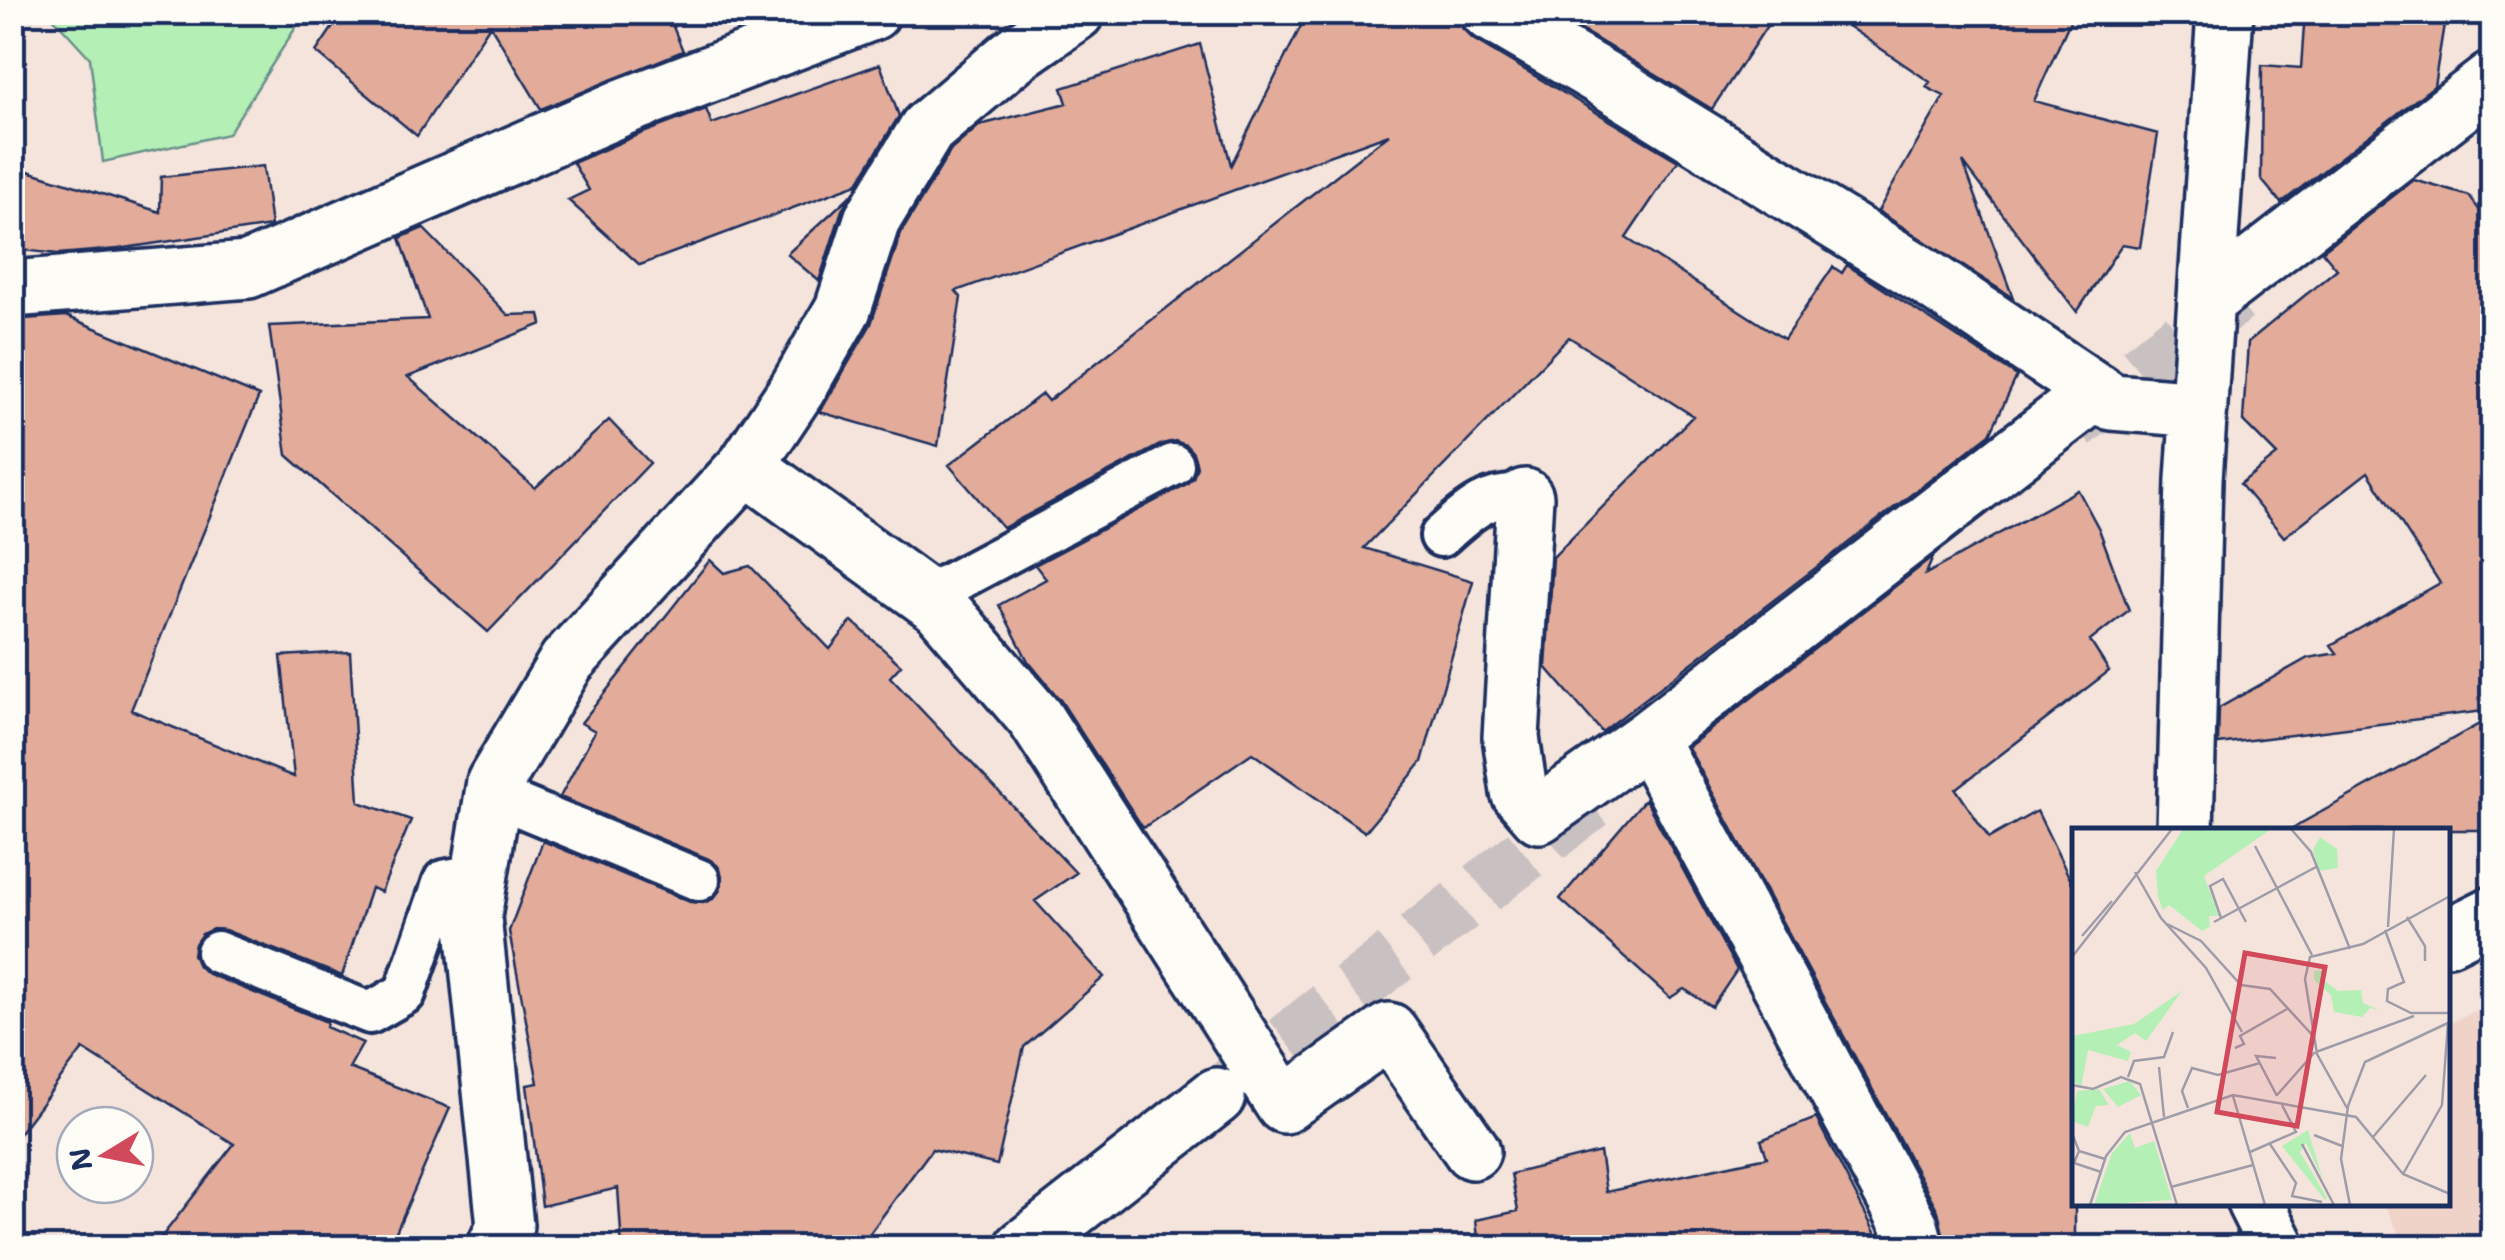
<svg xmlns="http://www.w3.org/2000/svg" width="2505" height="1260" font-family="'Shantell Sans',sans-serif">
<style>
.built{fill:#f0d3c8}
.green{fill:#b4f0b6;stroke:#68908a;stroke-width:2.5}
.building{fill:#e3ac9a;stroke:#1b2f5e;stroke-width:2.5}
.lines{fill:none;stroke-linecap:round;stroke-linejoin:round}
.minor-tunnel{stroke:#c9c0c2;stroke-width:55;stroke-dasharray:55 28;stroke-linecap:butt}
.service-casing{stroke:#1b2f5e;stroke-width:48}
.minor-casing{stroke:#1b2f5e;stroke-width:62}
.service{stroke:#fdfcf7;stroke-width:40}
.minor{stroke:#fdfcf7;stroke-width:55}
.inset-road{fill:none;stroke:#9e9ca9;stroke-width:2.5}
.view{fill:#d1495b;fill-opacity:0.15;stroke:#d1495b;stroke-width:5}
.inset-edge{fill:none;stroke:#1b2f5e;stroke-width:5}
</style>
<rect width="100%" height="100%" fill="#f5e4db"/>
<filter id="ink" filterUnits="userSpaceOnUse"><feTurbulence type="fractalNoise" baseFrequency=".01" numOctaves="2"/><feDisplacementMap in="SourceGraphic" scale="20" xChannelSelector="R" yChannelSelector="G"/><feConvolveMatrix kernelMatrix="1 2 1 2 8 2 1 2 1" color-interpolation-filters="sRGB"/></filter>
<g filter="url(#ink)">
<path class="built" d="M2492 1002V1247H2406L2384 1203 2448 1202V1024Z"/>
<path class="green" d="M49 13H305L228 134 103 162 90 58Z"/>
<path class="building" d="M343 12H667L683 51 541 109 490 25 417 136 316 52Z
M1308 12H1458L1462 28 1473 39 1678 161 1626 238 1784 339 1833 267 1842 273 1847 265 2017 376 1990 434 1602 732 1546 667 1553 557 1693 416 1569 337 1364 548 1473 581 1422 762 1365 832 1252 753 1143 828 1061 701 1028 661 999 605 1046 579 1035 565 1185 485 1193 478 1197 467 1193 453 1186 445 1175 441 1162 444 1003 528 949 465 1042 394 1048 401 1389 134 956 291 961 297 938 446 820 412 871 324 901 233 951 150 980 125 1067 103 1062 88 1200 44 1231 165Z
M1552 12H1776L1712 109Z
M1827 12H2074L2034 101 2158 134 2140 247 2122 244 2077 312 1963 162 2013 298 1878 211 1944 96 1926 87 1930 82Z
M2305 12H2446L2434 86 2281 203 2261 179 2262 65 2301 68Z
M880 64 899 116 857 184 640 265 568 200 589 190 573 163 635 136 706 109 712 124Z
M12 166 160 212 161 177 263 166 271 226 118 249 58 254 12 249Z
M2414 180 2469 196 2492 227V710L2218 744 2219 708 2308 658 2337 653 2331 645 2440 583 2368 472 2284 537 2240 484 2277 455 2243 421 2248 342 2337 269 2322 251Z
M851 195 842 210 819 281 787 254Z
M423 228 508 315 540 314 542 324 408 377 535 488 609 420 650 463 488 632 287 455 269 326 428 319 400 238Z
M66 316 259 396 131 710 294 777 281 656 350 652 359 802 411 820 381 892 371 888 342 976 225 930 213 929 202 934 195 944 193 954 198 966 208 974 327 1022 326 1027 363 1043 349 1068 450 1108 392 1241 363 1248H153L234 1144 83 1049 12 1143V348L24 319Z
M2078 490 2099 529 2129 610 2090 641 2109 671 1956 789 1989 838 2037 811 2075 889V1248H1946L1938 1211 1688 747 1933 557 1926 574Z
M710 560 724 573 750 566 830 649 852 621 901 665 890 677 1076 873 1035 901 1104 977 1024 1047 997 1165 932 1149 859 1248H622L618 1188 542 1206 527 1085 538 1083 509 931 543 841 690 902 703 903 713 899 720 890 722 876 718 866 709 859 560 797 595 731 581 723Z
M2492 717V830H2289Z
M1645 799 1737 970 1712 1007 1684 989 1670 998 1560 899Z
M1816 1118 1883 1248H1479L1476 1220 1518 1211 1511 1174 1600 1152 1606 1192 1767 1157 1761 1140Z"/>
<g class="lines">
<path class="minor-tunnel" d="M2074 423 2235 297
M1221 1093 1598 797"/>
<defs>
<path id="service" d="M1441 536C1467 513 1488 491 1525 497
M925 597 1173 465
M493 795 699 880
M217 952 370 1013 405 993 444 881 480 874"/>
<path id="minor" d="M1489 12 1604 79 1924 276 2112 402 2199 409
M12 289 248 270 623 107 872 12
M2206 301 2492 80
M746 466 940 607 1035 718 1284 1105 1389 1031 1472 1151
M1525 497 1511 737 1519 792 1539 815 1648 738 2097 391
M1648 738 1910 1226 1916 1248
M2185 830 2194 479 2225 12
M2448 937 2492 915
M2255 1202 2278 1248
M495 1248 505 1226 473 917 495 782 567 661 746 466 798 388 843 309 872 220 927 129 1013 56 1076 12
M1023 1248 1217 1096"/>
</defs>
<use href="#service" class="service-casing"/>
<use href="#minor" class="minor-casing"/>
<use href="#service" class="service"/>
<use href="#minor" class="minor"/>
</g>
</g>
<g transform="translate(2072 828)">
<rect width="378" height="378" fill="#f5e4db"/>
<path d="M111 1H199L132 48 147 88H137L138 99 130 103 97 77 91 82 86 69 84 43ZM248 9 265 21 266 40 247 43 241 22ZM252 142 251 152 266 163 289 162 291 175 307 182 298 180 290 189 262 184 259 167 242 152V143ZM110 163 74 213 63 205 45 217 59 224 56 233 16 222 9 259 0 252V208L62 196ZM58 253 69 267 46 279 31 261ZM27 261 37 277 24 278 16 299 0 293 5 263ZM236 302 251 352 234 315 228 324 255 370 253 372 210 318ZM58 305 63 320 82 313 100 372 22 377 40 325Z" fill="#b4f0b6"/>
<path class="inset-road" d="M219 1 239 24 278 121M183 18 240 127M63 44 89 90 134 140 170 204M335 89 353 118V133M149 90 138 58 151 51 174 94M142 94 244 39M95 96 129 113 169 157 198 161 243 210M316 99 322 1M313 102 332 154 316 161 315 173 339 185H378M10 108 40 73M0 129 100 1M163 220 172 216 168 208 215 181M244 224 342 188M204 230 184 228 205 268M87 239 92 289M56 249 62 233 92 229 101 204M0 257 21 261 49 249 68 256 105 377M205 267 243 224M161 268 193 377M116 280 110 263 120 240 146 247 188 235M275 280 245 226 233 151 238 129 291 116 378 68M0 305 7 323 33 331M242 307 270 318M301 309 354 247M198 316 224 355 220 368 250 374M230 316 262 377M7 323 2 335 29 344M178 324 224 304 210 277M331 346 370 277 376 195M99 359 181 337M18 377 34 328 53 304 161 267 284 289 331 346 378 366M278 377 269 331 276 278 293 234 378 194"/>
<path class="view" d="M173 125 253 139 225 298 145 284Z"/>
<rect width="378" height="378" class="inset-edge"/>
</g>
<rect width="2505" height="1260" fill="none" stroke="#fdfcf7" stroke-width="50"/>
<rect x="25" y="25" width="2455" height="1210" fill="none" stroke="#1b2f5e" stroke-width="4" filter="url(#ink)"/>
<g transform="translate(105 1155) rotate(260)"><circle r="48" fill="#fdfcf7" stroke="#a3aaba" stroke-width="2.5"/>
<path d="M0-8L18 38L0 25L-18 38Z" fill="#d1495b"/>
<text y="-15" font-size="28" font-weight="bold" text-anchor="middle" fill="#1b2f5e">N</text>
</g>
</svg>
